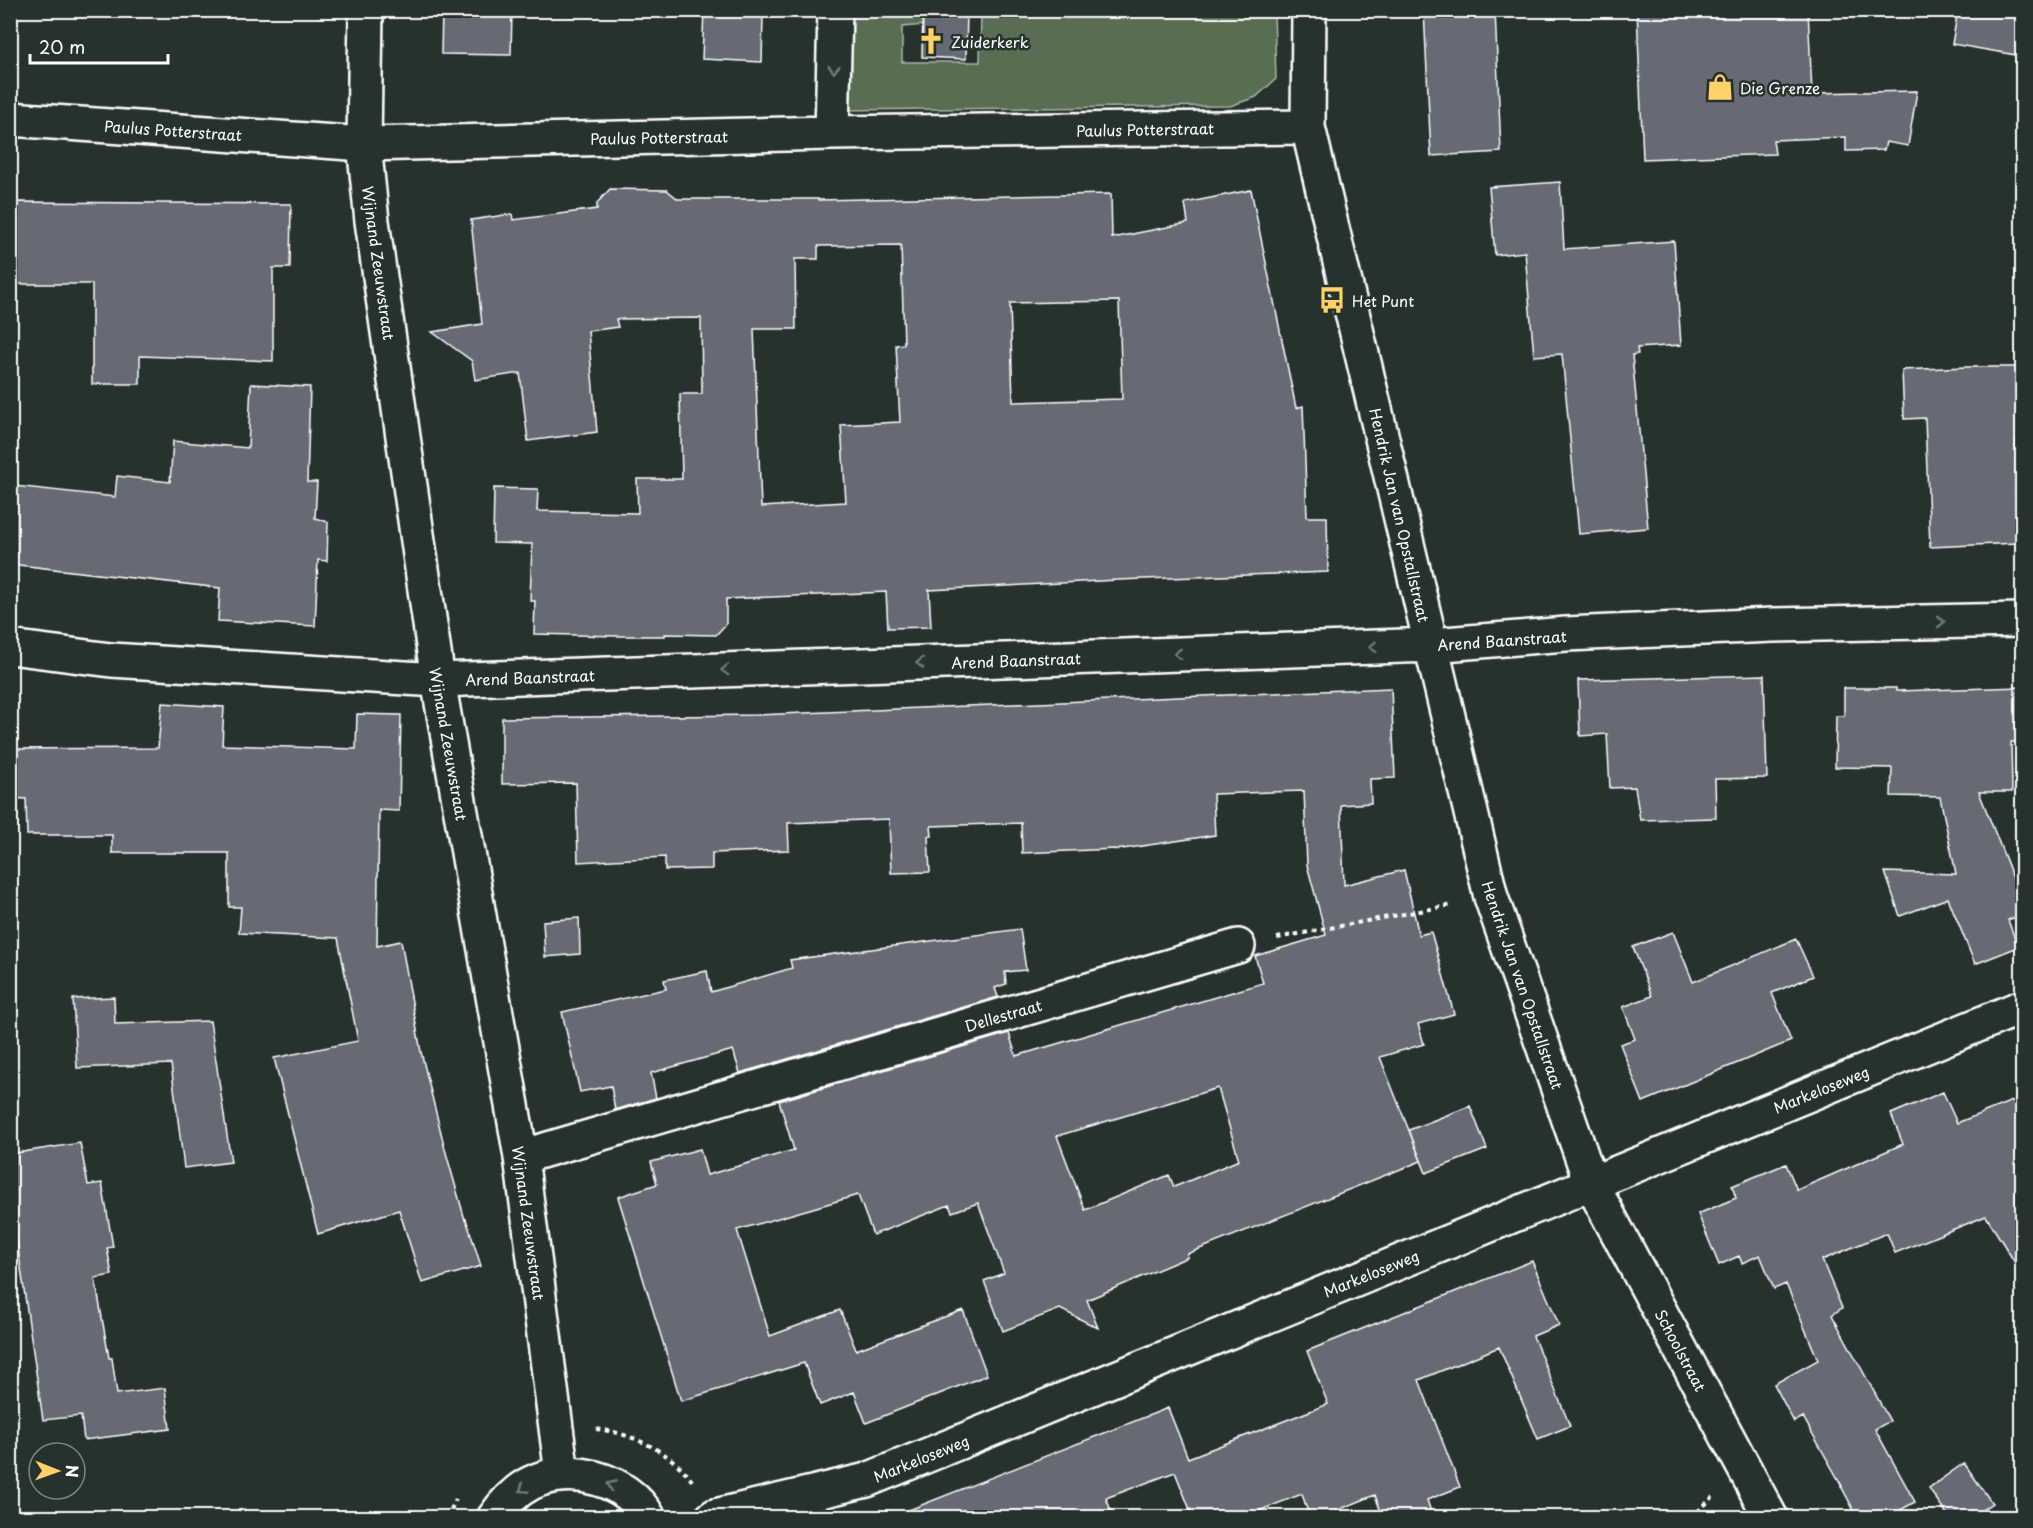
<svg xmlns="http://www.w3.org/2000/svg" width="2033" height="1528" font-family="'Playpen Sans',sans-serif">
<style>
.green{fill:#586e53;stroke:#acb6a9;stroke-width:1.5}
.building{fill:#666a74;stroke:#fff;stroke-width:1.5;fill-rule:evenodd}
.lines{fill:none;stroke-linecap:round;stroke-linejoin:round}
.minor-casing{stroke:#fff;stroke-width:38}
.major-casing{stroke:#fff;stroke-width:38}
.path{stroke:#fff;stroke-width:4;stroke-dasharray:4.5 4.5;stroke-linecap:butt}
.minor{stroke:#26332d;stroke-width:33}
.major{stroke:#26332d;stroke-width:33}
.oneway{stroke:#727a76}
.labels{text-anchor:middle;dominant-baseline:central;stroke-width:5;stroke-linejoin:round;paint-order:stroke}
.poi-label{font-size:15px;fill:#fff;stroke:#26332d;text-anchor:start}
.street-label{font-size:15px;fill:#fff;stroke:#26332d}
</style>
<rect width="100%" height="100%" fill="#26332d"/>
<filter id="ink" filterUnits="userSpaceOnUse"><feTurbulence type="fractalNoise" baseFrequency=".0167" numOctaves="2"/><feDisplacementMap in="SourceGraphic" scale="12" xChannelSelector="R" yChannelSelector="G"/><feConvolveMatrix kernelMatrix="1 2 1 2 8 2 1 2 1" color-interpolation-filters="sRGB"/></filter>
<g filter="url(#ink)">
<path class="green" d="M846 11H925V25L902 27V62H980L981 11H1274L1276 79 1256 97 1230 106 843 110Z"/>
<path class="building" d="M442 10H512L511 55 441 54Z
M923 10H967L966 59 922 57Z
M1424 10H1495L1501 152 1431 156Z
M1637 10H1808L1812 93 1917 91 1908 146 1886 142 1884 150 1846 151V137L1773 140 1775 154 1643 159Z
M1958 10H2022V56L1952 44Z
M704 11 763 14 762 62 702 59Z
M1560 182 1564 249 1674 241 1681 345 1637 348 1638 354 1632 355 1648 528 1579 534 1562 354 1534 356 1525 252 1495 255 1489 187Z
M610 189 667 190 678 199H818V200L1111 194 1112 238 1188 223 1185 203 1251 190 1296 408 1303 406 1307 517H1327L1328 572 1118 580 929 590 931 627 888 628 886 592 726 599V624L716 635 665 634V636H618L534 634 535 601H530L532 544 493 543 494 488 538 489 537 511 638 513 637 479H682L680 394H702L701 318 616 319 618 327 588 331 597 432 528 441 520 373 475 380 472 361 432 332 482 324 471 220 512 214 513 220 597 209V203ZM901 245 904 344 896 345 900 422 841 425 846 502 761 507 754 329H796L795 259H818V246ZM1119 301 1122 399 1013 402 1010 303Z
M16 202 291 204 290 268H273V361L140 356V384H92V284H15Z
M1966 367H2022V440H2016L2015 492 2018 543 1930 547 1925 418 1904 419 1902 370Z
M251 384 310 387 307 482H317L315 518 328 522 327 561 318 560 315 626 218 621 220 588 10 564V488H15V486L115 497 117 476 170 482 173 441 248 448Z
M1764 675 1767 778 1715 779 1716 818 1640 820 1635 787 1610 788 1607 734 1580 736 1578 680Z
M2022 687V742H2011L2012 792H1979L2022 901V915L2008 920 2018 947 1975 964 1948 898 1900 916 1885 872 1956 874 1940 797 1891 796 1892 768 1835 767 1836 716H1844V688H1896V691Z
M1391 688 1395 778 1370 779 1371 803 1341 805 1344 885 1404 870 1419 935 1431 932 1454 1014 1418 1024 1424 1044 1380 1057 1421 1161 1187 1254 1188 1257 1087 1300 1098 1328 1060 1309 1003 1331 984 1281 1004 1273 978 1203 952 1212 949 1205 873 1235 858 1195 737 1230 770 1336 840 1310 856 1350 963 1310 987 1375 866 1423 854 1392 820 1405 804 1363 681 1401 618 1197 657 1184 651 1162 700 1149 707 1175 794 1150 779 1101 1009 1033 1016 1056 1263 983 1255 956 1326 935 1307 865 1304 791 1213 794 1215 835 1116 850 1115 849 1022 853 1021 823 931 826 932 836H928L930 872 891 873 889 819 788 823 789 850 712 853V869L665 870V857L578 862 576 783 502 784V718L757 715ZM1218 1088 1239 1160 1174 1187 1169 1175 1085 1210 1057 1136Z
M162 703 224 707 222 745 356 749 357 714 401 715 399 811 379 810 377 946 401 941 421 1052 445 1149 465 1220 466 1219 481 1266 422 1283 399 1210 318 1234 274 1058 358 1041 338 938 239 933 241 907H229V853H112V835H27L26 799 10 798V749L158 748Z
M579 918 580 954 545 957 543 921Z
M1020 929 1026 970 1005 972 1006 984 995 988 998 997 740 1073 733 1050 651 1073 656 1098 615 1110 611 1086 580 1092 562 1012 666 989 664 980 707 971 711 992 792 968 790 960Z
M1673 932 1693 982 1796 939 1813 976 1772 993 1791 1041 1643 1102 1620 1044 1635 1039 1623 1007 1652 996 1633 947Z
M114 997 115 1024 210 1021 231 1162 184 1168 171 1064 77 1068 73 999Z
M1943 1092 1957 1123 2022 1097V1274L1986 1216 1895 1253 1887 1233 1822 1260 1842 1308 1832 1315 1890 1421 1875 1429 1915 1502 1886 1518H1858L1841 1486H1842L1803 1417 1794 1422 1774 1384 1818 1360 1786 1284 1774 1289 1760 1255 1742 1263 1739 1256 1719 1265 1698 1214 1736 1198 1732 1186 1786 1164 1797 1190 1903 1144 1891 1114Z
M1470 1106 1487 1149 1426 1173 1409 1130Z
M80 1143 88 1185 102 1183 113 1247 107 1248 112 1275 95 1278 109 1358H112L117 1394 165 1388 170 1429 84 1440 81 1416 43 1420 10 1193V1154Z
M1532 1261 1559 1325 1533 1336 1570 1426 1538 1439 1499 1347 1419 1380 1460 1487 1427 1500 1433 1518H1383L1375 1495 1318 1518H1310L1302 1494 1243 1517H1193L1175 1472 1106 1498 1114 1518H896V1515L1168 1408 1188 1458 1328 1404 1307 1351Z
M1964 1463 1992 1503 1970 1518H1949L1929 1488Z"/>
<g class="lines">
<defs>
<path id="minor" d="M1309 10 1308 127 1491 897 1591 1183 1771 1518
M10 119 364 144 832 133 1308 127
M832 133 835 10
M10 647 111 660 438 680 1432 645 1566 634 1773 625 2022 620
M521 1157 1238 946
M715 1516 867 1480 2022 1007"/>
<path id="major" d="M366 10 364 144 372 221 438 680 521 1157 562 1474
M494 1518C504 1503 515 1491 531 1483 570 1464 627 1478 649 1518
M712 1518 715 1516"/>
</defs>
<use href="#minor" class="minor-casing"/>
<use href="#major" class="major-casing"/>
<path class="path" d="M1277 938 1452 905
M596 1429C629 1432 674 1453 692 1481
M447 1518 456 1499
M1691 1518 1713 1497"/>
<use href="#minor" class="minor"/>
<use href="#major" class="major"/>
</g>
<defs><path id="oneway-chevron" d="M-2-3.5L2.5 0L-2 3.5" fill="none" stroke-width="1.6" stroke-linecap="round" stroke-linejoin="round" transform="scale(1.5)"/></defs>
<g class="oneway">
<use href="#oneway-chevron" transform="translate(834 69) rotate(91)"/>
<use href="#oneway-chevron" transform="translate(1941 622) rotate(-1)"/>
<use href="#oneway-chevron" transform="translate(1373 647) rotate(178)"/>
<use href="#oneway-chevron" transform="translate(1178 654) rotate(178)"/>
<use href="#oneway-chevron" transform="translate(920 663) rotate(178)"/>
<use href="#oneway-chevron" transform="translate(725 670) rotate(178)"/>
<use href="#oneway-chevron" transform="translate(611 1485) rotate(-157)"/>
<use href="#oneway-chevron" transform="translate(523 1489) rotate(146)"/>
</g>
</g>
<defs>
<symbol id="church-bare" viewBox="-9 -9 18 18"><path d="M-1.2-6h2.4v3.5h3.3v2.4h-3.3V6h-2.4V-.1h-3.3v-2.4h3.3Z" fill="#ffd166" stroke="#26332d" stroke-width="2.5" paint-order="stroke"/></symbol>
<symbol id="shop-bare" viewBox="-9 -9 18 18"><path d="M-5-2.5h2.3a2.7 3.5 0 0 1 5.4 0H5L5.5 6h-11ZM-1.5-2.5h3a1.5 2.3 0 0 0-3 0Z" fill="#ffd166" stroke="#26332d" stroke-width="2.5" paint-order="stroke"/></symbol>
<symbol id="bus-bare" viewBox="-9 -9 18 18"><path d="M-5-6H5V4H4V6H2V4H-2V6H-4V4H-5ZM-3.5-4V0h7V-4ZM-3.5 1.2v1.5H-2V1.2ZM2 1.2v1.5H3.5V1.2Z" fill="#ffd166" stroke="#26332d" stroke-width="2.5" paint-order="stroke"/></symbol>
</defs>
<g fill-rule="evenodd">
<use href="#church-bare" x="912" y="22" width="38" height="38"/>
<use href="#shop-bare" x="1701" y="68" width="38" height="38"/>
<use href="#bus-bare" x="1313" y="281" width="38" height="38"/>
</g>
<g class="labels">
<g class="poi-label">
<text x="951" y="41">Zuiderkerk</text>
<text x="1740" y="87">Die Grenze</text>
<text x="1352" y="300">Het Punt</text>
</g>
<g class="street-label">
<text transform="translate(1145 129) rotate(-1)">Paulus Potterstraat</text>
<text transform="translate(173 130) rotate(4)">Paulus Potterstraat</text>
<text transform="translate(659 137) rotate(-1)">Paulus Potterstraat</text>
<text transform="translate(379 263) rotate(82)">Wijnand Zeeuwstraat</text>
<text transform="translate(1400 515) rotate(77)">Hendrik Jan van Opstallstraat</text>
<text transform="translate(1502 640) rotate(-4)">Arend Baanstraat</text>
<text transform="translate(1016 660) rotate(-2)">Arend Baanstraat</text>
<text transform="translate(530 677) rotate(-2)">Arend Baanstraat</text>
<text transform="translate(449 744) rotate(80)">Wijnand Zeeuwstraat</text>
<text transform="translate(1523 985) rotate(71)">Hendrik Jan van Opstallstraat</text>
<text transform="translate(1003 1015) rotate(-16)">Dellestraat</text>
<text transform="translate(1821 1089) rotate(-22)">Markeloseweg</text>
<text transform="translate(529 1223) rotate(82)">Wijnand Zeeuwstraat</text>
<text transform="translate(1371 1273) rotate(-22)">Markeloseweg</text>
<text transform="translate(1681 1350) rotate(62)">Schoolstraat</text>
<text transform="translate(921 1458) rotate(-22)">Markeloseweg</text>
</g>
</g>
<rect width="2033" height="1528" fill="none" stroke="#26332d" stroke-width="36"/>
<rect x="18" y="18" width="1997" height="1492" fill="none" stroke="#fff" stroke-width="2" filter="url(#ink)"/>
<g transform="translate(57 1471) rotate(91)"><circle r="28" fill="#26332d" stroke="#7d8581" stroke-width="1.5"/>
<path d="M0-4.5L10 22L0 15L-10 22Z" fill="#ffd166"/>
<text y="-9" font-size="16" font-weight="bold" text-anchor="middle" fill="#ffffff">N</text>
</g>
<path d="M30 54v9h138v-9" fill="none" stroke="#ffffff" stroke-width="3"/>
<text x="39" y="54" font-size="18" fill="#ffffff" stroke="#26332d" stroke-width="4.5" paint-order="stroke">20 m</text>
</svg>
